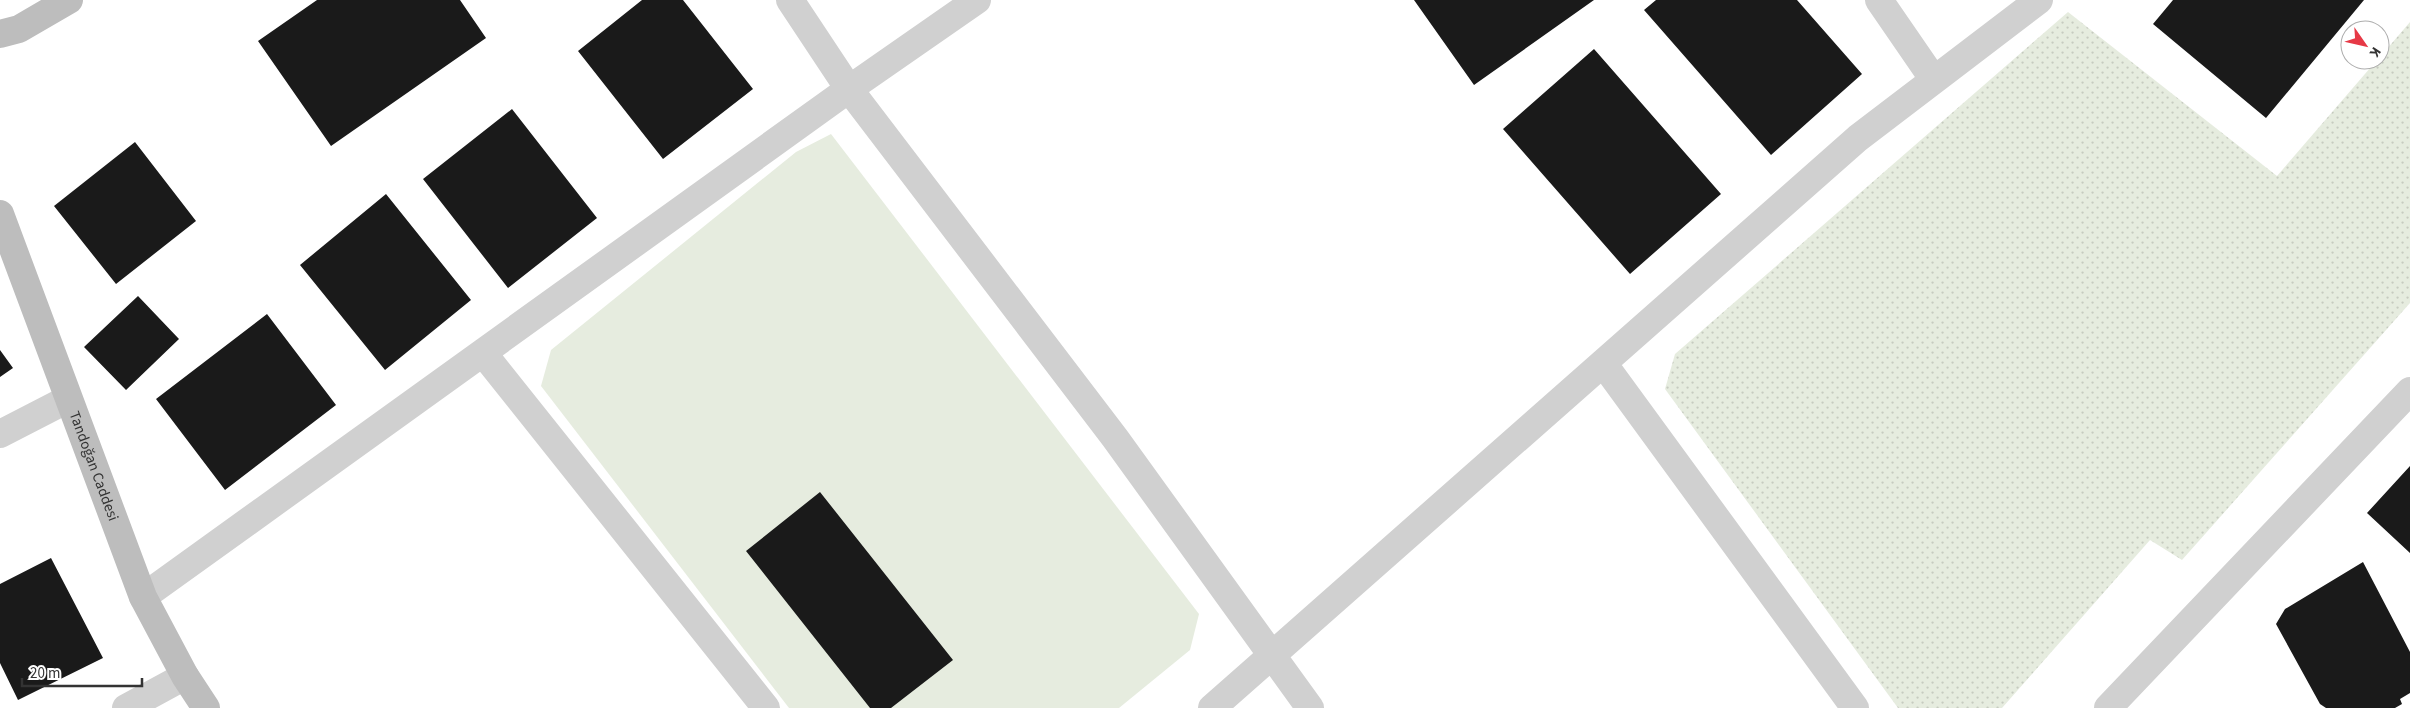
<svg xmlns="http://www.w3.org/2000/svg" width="2410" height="708" font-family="'Source Sans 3',sans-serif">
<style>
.park{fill:url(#park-dots)}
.pitch{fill:#e6ecdf}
.building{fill:#1a1a1a}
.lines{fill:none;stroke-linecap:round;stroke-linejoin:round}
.street{stroke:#d0d0d0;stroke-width:28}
.secondary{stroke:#bdbdbd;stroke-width:28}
.labels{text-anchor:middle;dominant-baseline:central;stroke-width:5;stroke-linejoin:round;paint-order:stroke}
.street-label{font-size:15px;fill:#333;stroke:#fff}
</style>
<defs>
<pattern id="park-dots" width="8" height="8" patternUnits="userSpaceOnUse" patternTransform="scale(1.25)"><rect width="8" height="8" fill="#e6ecdf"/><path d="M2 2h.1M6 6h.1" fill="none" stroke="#c6cbc0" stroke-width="1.8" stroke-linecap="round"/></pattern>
</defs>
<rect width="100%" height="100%" fill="#fff"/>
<path class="park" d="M2068 12 2277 176 2377 60H2380V57L2410 22V303L2182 560 2150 540 2002 708H1898L1665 389 1675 354Z"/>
<path class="pitch" d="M831 134 1199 614 1190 650 1119 708H789L541 386 551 350 796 152Z"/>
<path class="building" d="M317 0H460L486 38 331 146 258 41Z
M642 0H683L753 89 663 159 578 51Z
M1414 0H1594L1474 85Z
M1656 0H1797L1862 74 1771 155 1644 10Z
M2173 0H2364L2266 118 2153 24Z
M1594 49 1721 194 1630 274 1503 129Z
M512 109 597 218 508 288 423 179Z
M135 142 196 221 116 284 54 206Z
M386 194 471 300 385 370 300 265Z
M138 296 179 339 126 390 84 347Z
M267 314 336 405 225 490 156 399Z
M0 350 13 368 0 377Z
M2410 466V553L2367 513Z
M820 492 953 660 891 708H870L746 551Z
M51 558 103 658 18 700 0 663V584Z
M2363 562 2410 652V693L2400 699 2402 704 2395 708H2326L2320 704 2276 624 2285 609Z"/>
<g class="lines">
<path class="street" d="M790 0 849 89 1115 438 1310 708
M1879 0 1934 80
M483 353 766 708
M1603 363 1855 708
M0 434 68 399
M143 597 849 89 977 0
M126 708 185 676
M1212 708 1858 138 2039 0
M2108 708 2410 391"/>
<g class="secondary">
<path d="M0 34 19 29 69 0"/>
<path id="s1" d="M0 214 143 597 185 676 206 708"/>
</g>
</g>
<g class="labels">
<g class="street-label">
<text stroke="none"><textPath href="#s1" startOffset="269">Tandoğan Caddesi</textPath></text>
</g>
</g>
<g transform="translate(2365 45) rotate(124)"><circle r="24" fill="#ffffff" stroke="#adadad"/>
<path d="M0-4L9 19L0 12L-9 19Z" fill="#e63946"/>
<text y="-8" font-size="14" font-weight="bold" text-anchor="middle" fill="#333333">K</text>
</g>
<path d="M22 678v8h120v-8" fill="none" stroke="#333333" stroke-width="2.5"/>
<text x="30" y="678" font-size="15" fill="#333333" stroke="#ffffff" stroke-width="4" paint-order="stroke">20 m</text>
</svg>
